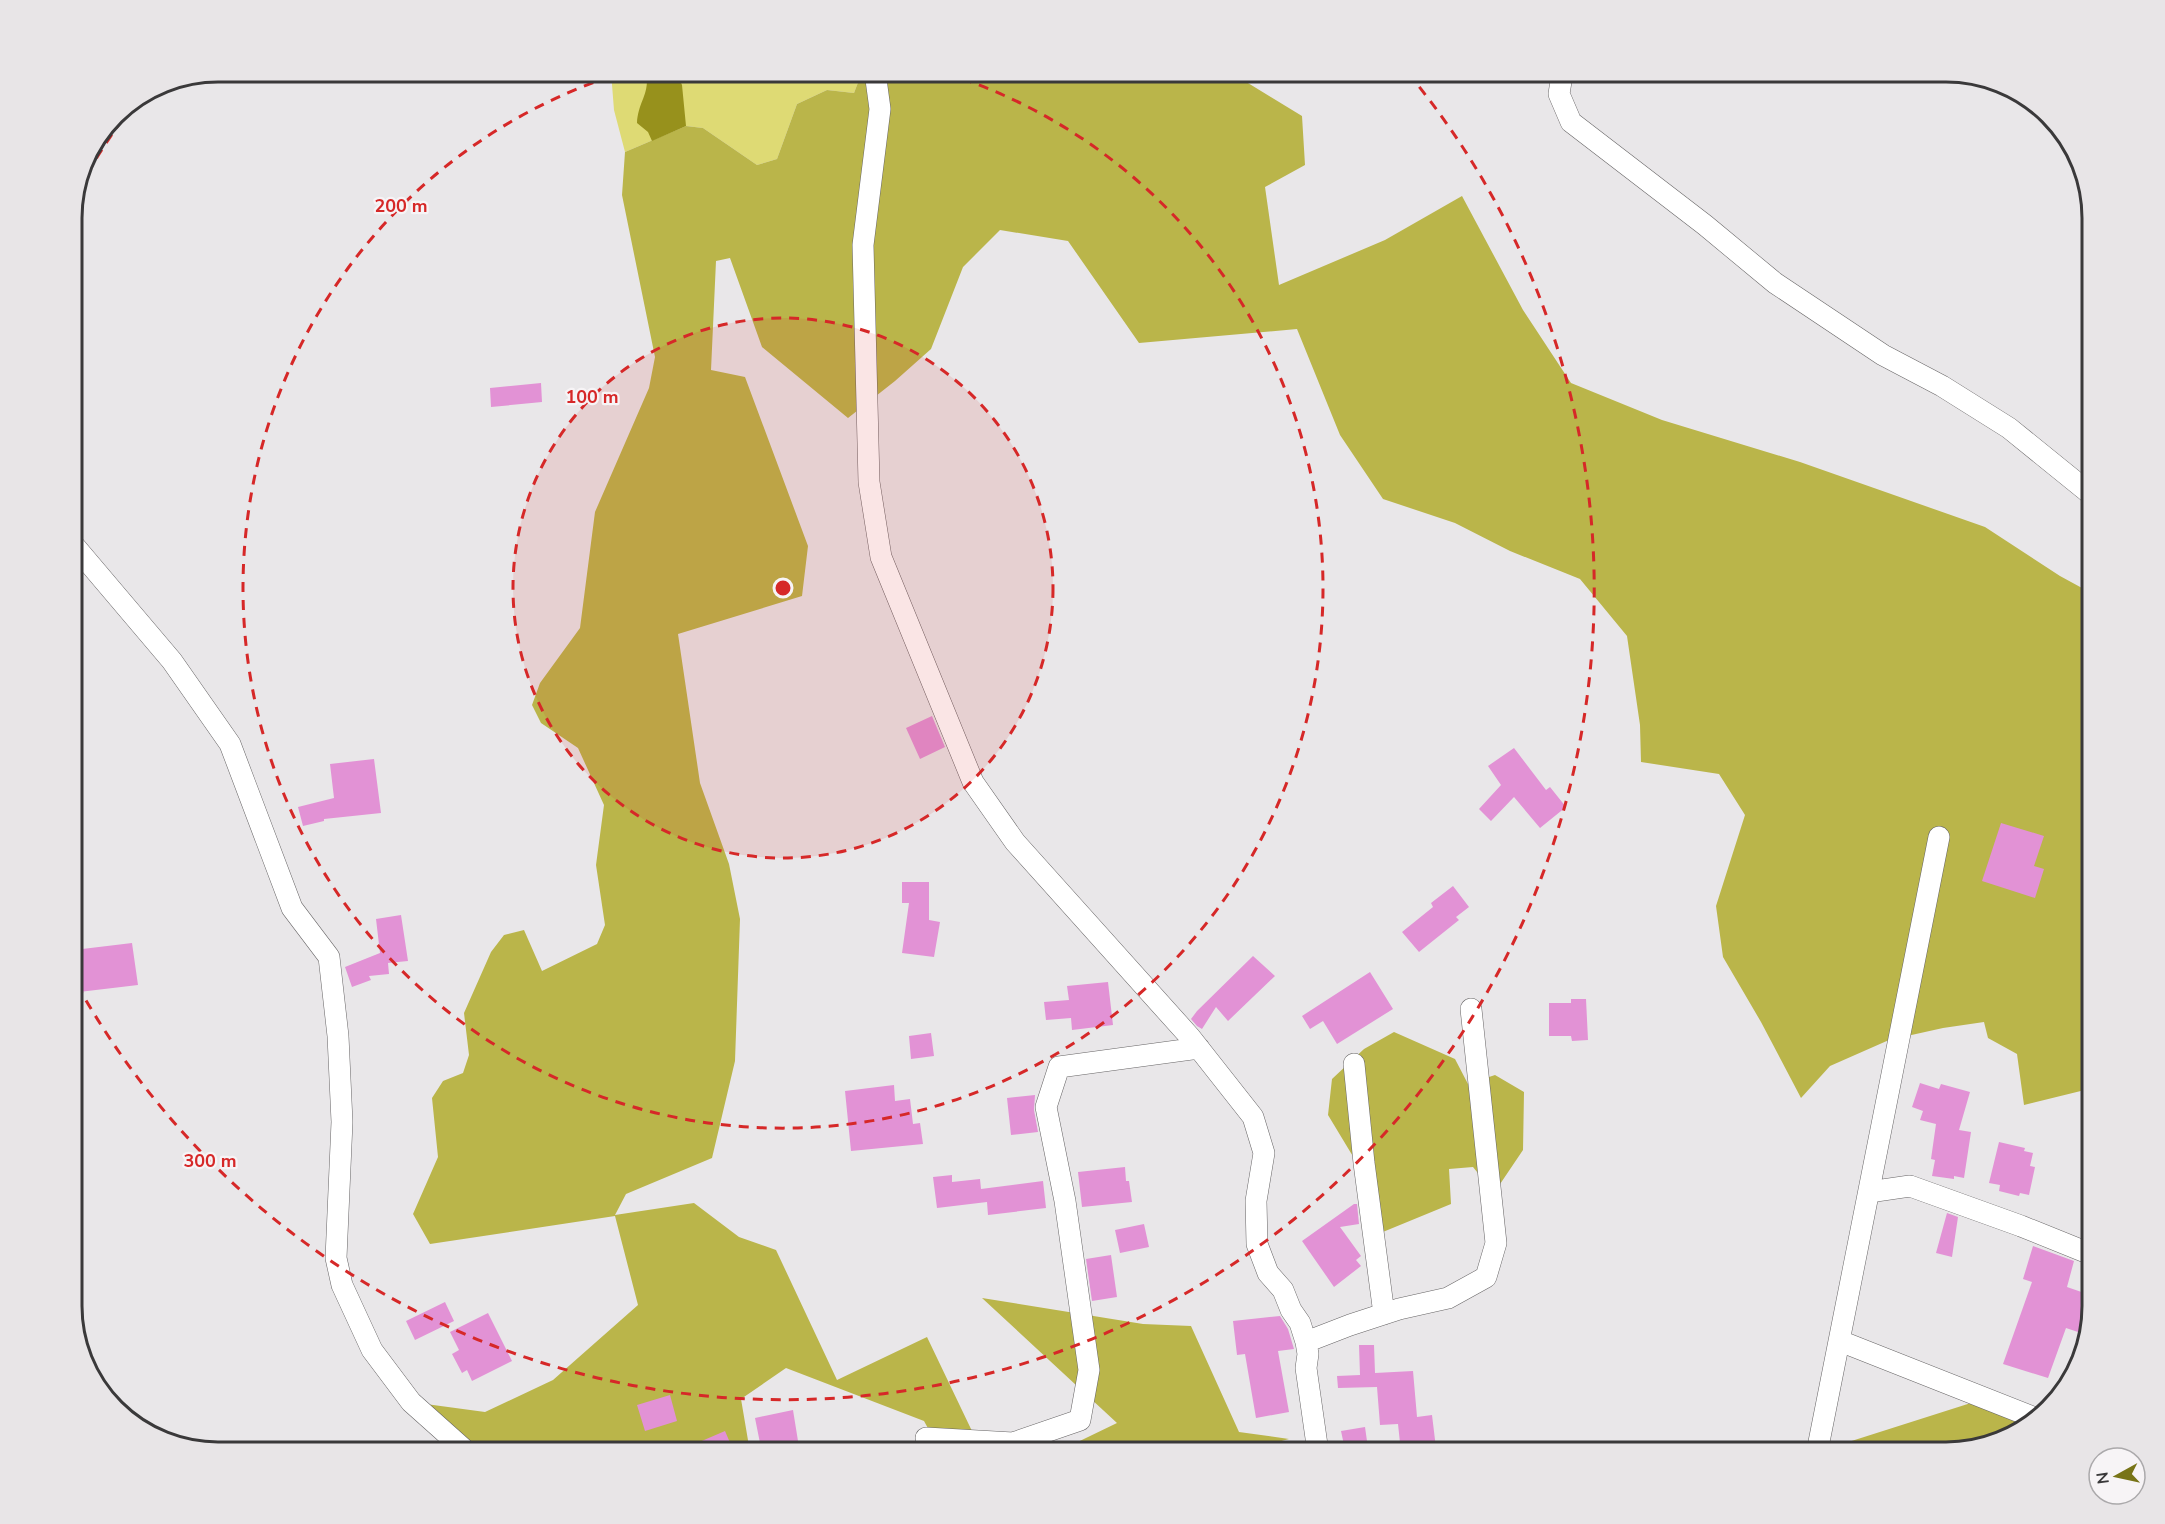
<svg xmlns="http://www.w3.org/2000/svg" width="2165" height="1524" font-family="'Nunito Sans',sans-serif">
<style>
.green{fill:#deda74}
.forest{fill:#bab54a}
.water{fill:#97911c}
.building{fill:#e292d5}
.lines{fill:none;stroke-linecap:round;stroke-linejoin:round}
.street-casing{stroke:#676566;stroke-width:22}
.street{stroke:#fff;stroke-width:21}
.ring{fill:none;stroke:#d62828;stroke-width:3;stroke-dasharray:10 8}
.rim{fill:none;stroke:#3a393a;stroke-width:3}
.centre{fill:#d62828;stroke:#f7f4f6;stroke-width:3}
.ring-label{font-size:18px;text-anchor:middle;font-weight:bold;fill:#d62828;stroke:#f7f4f6;stroke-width:4.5;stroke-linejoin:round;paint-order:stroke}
</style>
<rect width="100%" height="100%" fill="#e9e7e9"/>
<path class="green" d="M611 72H862L854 93 827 90 797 104 777 159 757 165 703 128 686 126 625 152 614 110Z"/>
<path class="forest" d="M862 72H1230L1302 116 1305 165 1265 187 1279 285 1385 240 1462 196 1523 310 1571 383 1662 420 1800 462 1985 527 2060 576 2093 594V1088L2024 1105 2017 1054 1988 1038 1984 1022 1943 1028 1889 1040 1830 1066 1801 1098 1761 1022 1723 957 1716 906 1745 815 1719 774 1641 762 1640 725 1627 636 1580 579 1510 551 1455 523 1383 499 1340 435 1297 329 1139 343 1068 241 1000 230 963 267 931 349 895 381 848 418 762 347 730 258 716 261 711 370 745 377 808 546 802 596 678 634 700 783 729 864 740 919 735 1061 712 1158 626 1194 615 1215 694 1203 739 1237 776 1250 837 1380 927 1337 982 1452H941L924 1421 786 1368 741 1399 750 1452H467L411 1402 485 1412 553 1380 638 1305 615 1216 430 1244 413 1214 438 1157 432 1098 443 1081 463 1073 469 1055 464 1013 491 952 504 935 524 930 542 971 597 944 605 925 596 865 604 805 578 748 541 723 532 705 540 683 580 628 595 512 649 388 655 357 622 195 625 152 686 126 703 128 757 165 777 159 797 104 827 90 854 93Z
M1394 1032 1455 1059 1468 1084 1495 1075 1524 1092 1523 1150 1494 1193 1473 1167 1449 1169 1451 1204 1378 1234 1363 1173 1328 1115 1332 1079 1364 1049Z
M982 1298 1143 1324 1191 1326 1239 1432 1289 1439 1240 1452H1057L1117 1423Z
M1974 1402 2033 1420 2019 1433 1947 1452H1817Z"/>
<path class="water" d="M663 72C673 72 678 75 682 85L686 126 652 141 648 132 637 123C638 104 647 97 647 80Z"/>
<path class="building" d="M541 383 542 402 491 407 490 388Z
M932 716 945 747 920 759 906 728Z
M1514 748 1546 790 1550 787 1566 807 1540 828 1514 797 1491 821 1479 809 1501 785 1488 766Z
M374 759 381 813 324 819V821L303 826 298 807 334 798 330 764Z
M2001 823 2044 836 2034 866 2044 869 2035 898 1982 881Z
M902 882H929V920L940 922 934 957 902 953 909 903H902Z
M1453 886 1469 907 1456 917 1459 920 1419 952 1402 932 1433 907 1431 903Z
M401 915 408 961 388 963 389 974 369 976 371 980 352 987 345 967 380 953 376 919Z
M132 943 138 985 79 992 78 981 72 982V962H76L74 950Z
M1253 956 1275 976 1228 1021 1216 1007 1202 1029 1197 1026 1191 1019 1197 1011Z
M1370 972 1393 1009 1337 1044 1323 1021 1310 1029 1302 1016Z
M1108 982 1113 1025 1072 1030 1071 1018 1046 1020 1044 1002 1069 1000 1067 986Z
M1571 999H1586L1588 1040 1572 1041 1571 1036H1549V1003H1571Z
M931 1033 934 1056 911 1059 909 1036Z
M1920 1083 1939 1089 1941 1084 1970 1092 1959 1130 1971 1132 1964 1178 1954 1176V1179L1932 1176 1935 1160 1931 1159 1936 1124 1920 1120 1923 1111 1912 1107Z
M894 1085 895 1101 910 1099 913 1124 920 1123 923 1144 851 1151 845 1091Z
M1035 1095 1034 1110 1038 1132 1011 1135 1007 1098Z
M1999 1142 2025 1148 2024 1151 2033 1153 2030 1166 2035 1167 2029 1195 2020 1193 2019 1196 1999 1191 2000 1185 1989 1183Z
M1125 1167 1126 1181H1129L1132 1202 1082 1207 1078 1172Z
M952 1175V1182L980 1179 981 1189 1043 1181 1046 1208 988 1215 987 1202 937 1208 933 1177Z
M1354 1204H1357L1359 1224 1340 1227 1361 1256 1356 1260 1361 1266 1334 1287 1302 1241Z
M1947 1213 1958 1217 1952 1257 1936 1253Z
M1144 1224 1149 1247 1120 1253 1115 1230Z
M2033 1246 2074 1261 2067 1287 2093 1296V1306L2084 1334 2066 1328 2048 1378 2003 1364 2032 1282 2023 1279Z
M1111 1255 1117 1297 1092 1301 1086 1259Z
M445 1302 454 1321 415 1340 406 1321Z
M488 1313 512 1361 472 1381 467 1370 462 1373 452 1354 459 1350 450 1332Z
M1280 1316 1288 1329 1294 1349 1278 1351 1289 1412 1256 1418 1245 1354 1237 1355 1233 1321Z
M1359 1345H1374L1375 1373 1413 1371 1417 1417 1432 1415 1436 1448 1401 1452 1398 1424 1380 1425 1377 1387 1338 1388 1337 1376 1360 1375Z
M670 1395 677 1421 645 1431 637 1405Z
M793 1410 798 1441 787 1443 788 1448 773 1452 771 1446 761 1448 755 1418Z
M1365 1427 1367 1441 1344 1445 1341 1431Z
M725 1431 734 1452H676Z"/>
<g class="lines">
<defs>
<path id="street" d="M875 72 880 109 863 245 869 482 881 557 973 782 1015 842 1190 1037 1253 1117 1264 1153 1256 1201 1257 1244 1268 1273 1283 1290 1291 1310 1300 1323 1306 1342 1308 1354 1306 1368 1318 1452
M1562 75 1559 94 1571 122 1705 225 1775 283 1883 355 1942 386 2009 428 2093 496
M72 543 172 661 230 744 292 908 329 957 338 1036 342 1122 336 1258 342 1285 372 1350 411 1402 467 1452
M1354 1064 1364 1163 1384 1314
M1869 1192 1910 1186 2021 1226 2093 1255
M1840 1341 2035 1418
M1306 1342 1350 1325 1399 1309 1448 1298 1486 1277 1496 1243 1471 1009
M926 1438 1013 1443 1080 1420 1089 1370 1065 1201 1046 1107 1059 1067 1199 1048
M1817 1452 1939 837"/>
</defs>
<use href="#street" class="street-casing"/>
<use href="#street" class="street"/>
</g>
<circle cx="783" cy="588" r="270" fill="#d62828" fill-opacity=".12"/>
<g class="ring">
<circle cx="783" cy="588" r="270"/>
<path d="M945 73A540 540 0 1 1 621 73"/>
<path d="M78 189A810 810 0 0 1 132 106M1408 73A810 810 0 1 1 75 981"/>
</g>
<path d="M0 0H2165V1524H0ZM218 82H1946A136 136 0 0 1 2082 218V1306A136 136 0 0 1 1946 1442H218A136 136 0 0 1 82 1306V218A136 136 0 0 1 218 82Z" fill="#e8e5e7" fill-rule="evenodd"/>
<path class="rim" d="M218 82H1946A136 136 0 0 1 2082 218V1306A136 136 0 0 1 1946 1442H218A136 136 0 0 1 82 1306V218A136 136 0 0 1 218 82Z"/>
<circle cx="783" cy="588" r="9" class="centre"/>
<g class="ring-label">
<text x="401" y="212">200 m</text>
<text x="592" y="403">100 m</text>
<text x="210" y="1167">300 m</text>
</g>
<g transform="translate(2117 1476) rotate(262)"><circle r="28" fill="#f7f4f6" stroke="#aba9ab" stroke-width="1.5"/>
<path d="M0-4.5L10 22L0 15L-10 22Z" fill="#787417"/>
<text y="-9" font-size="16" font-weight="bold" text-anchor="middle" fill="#3a393a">N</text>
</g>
</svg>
